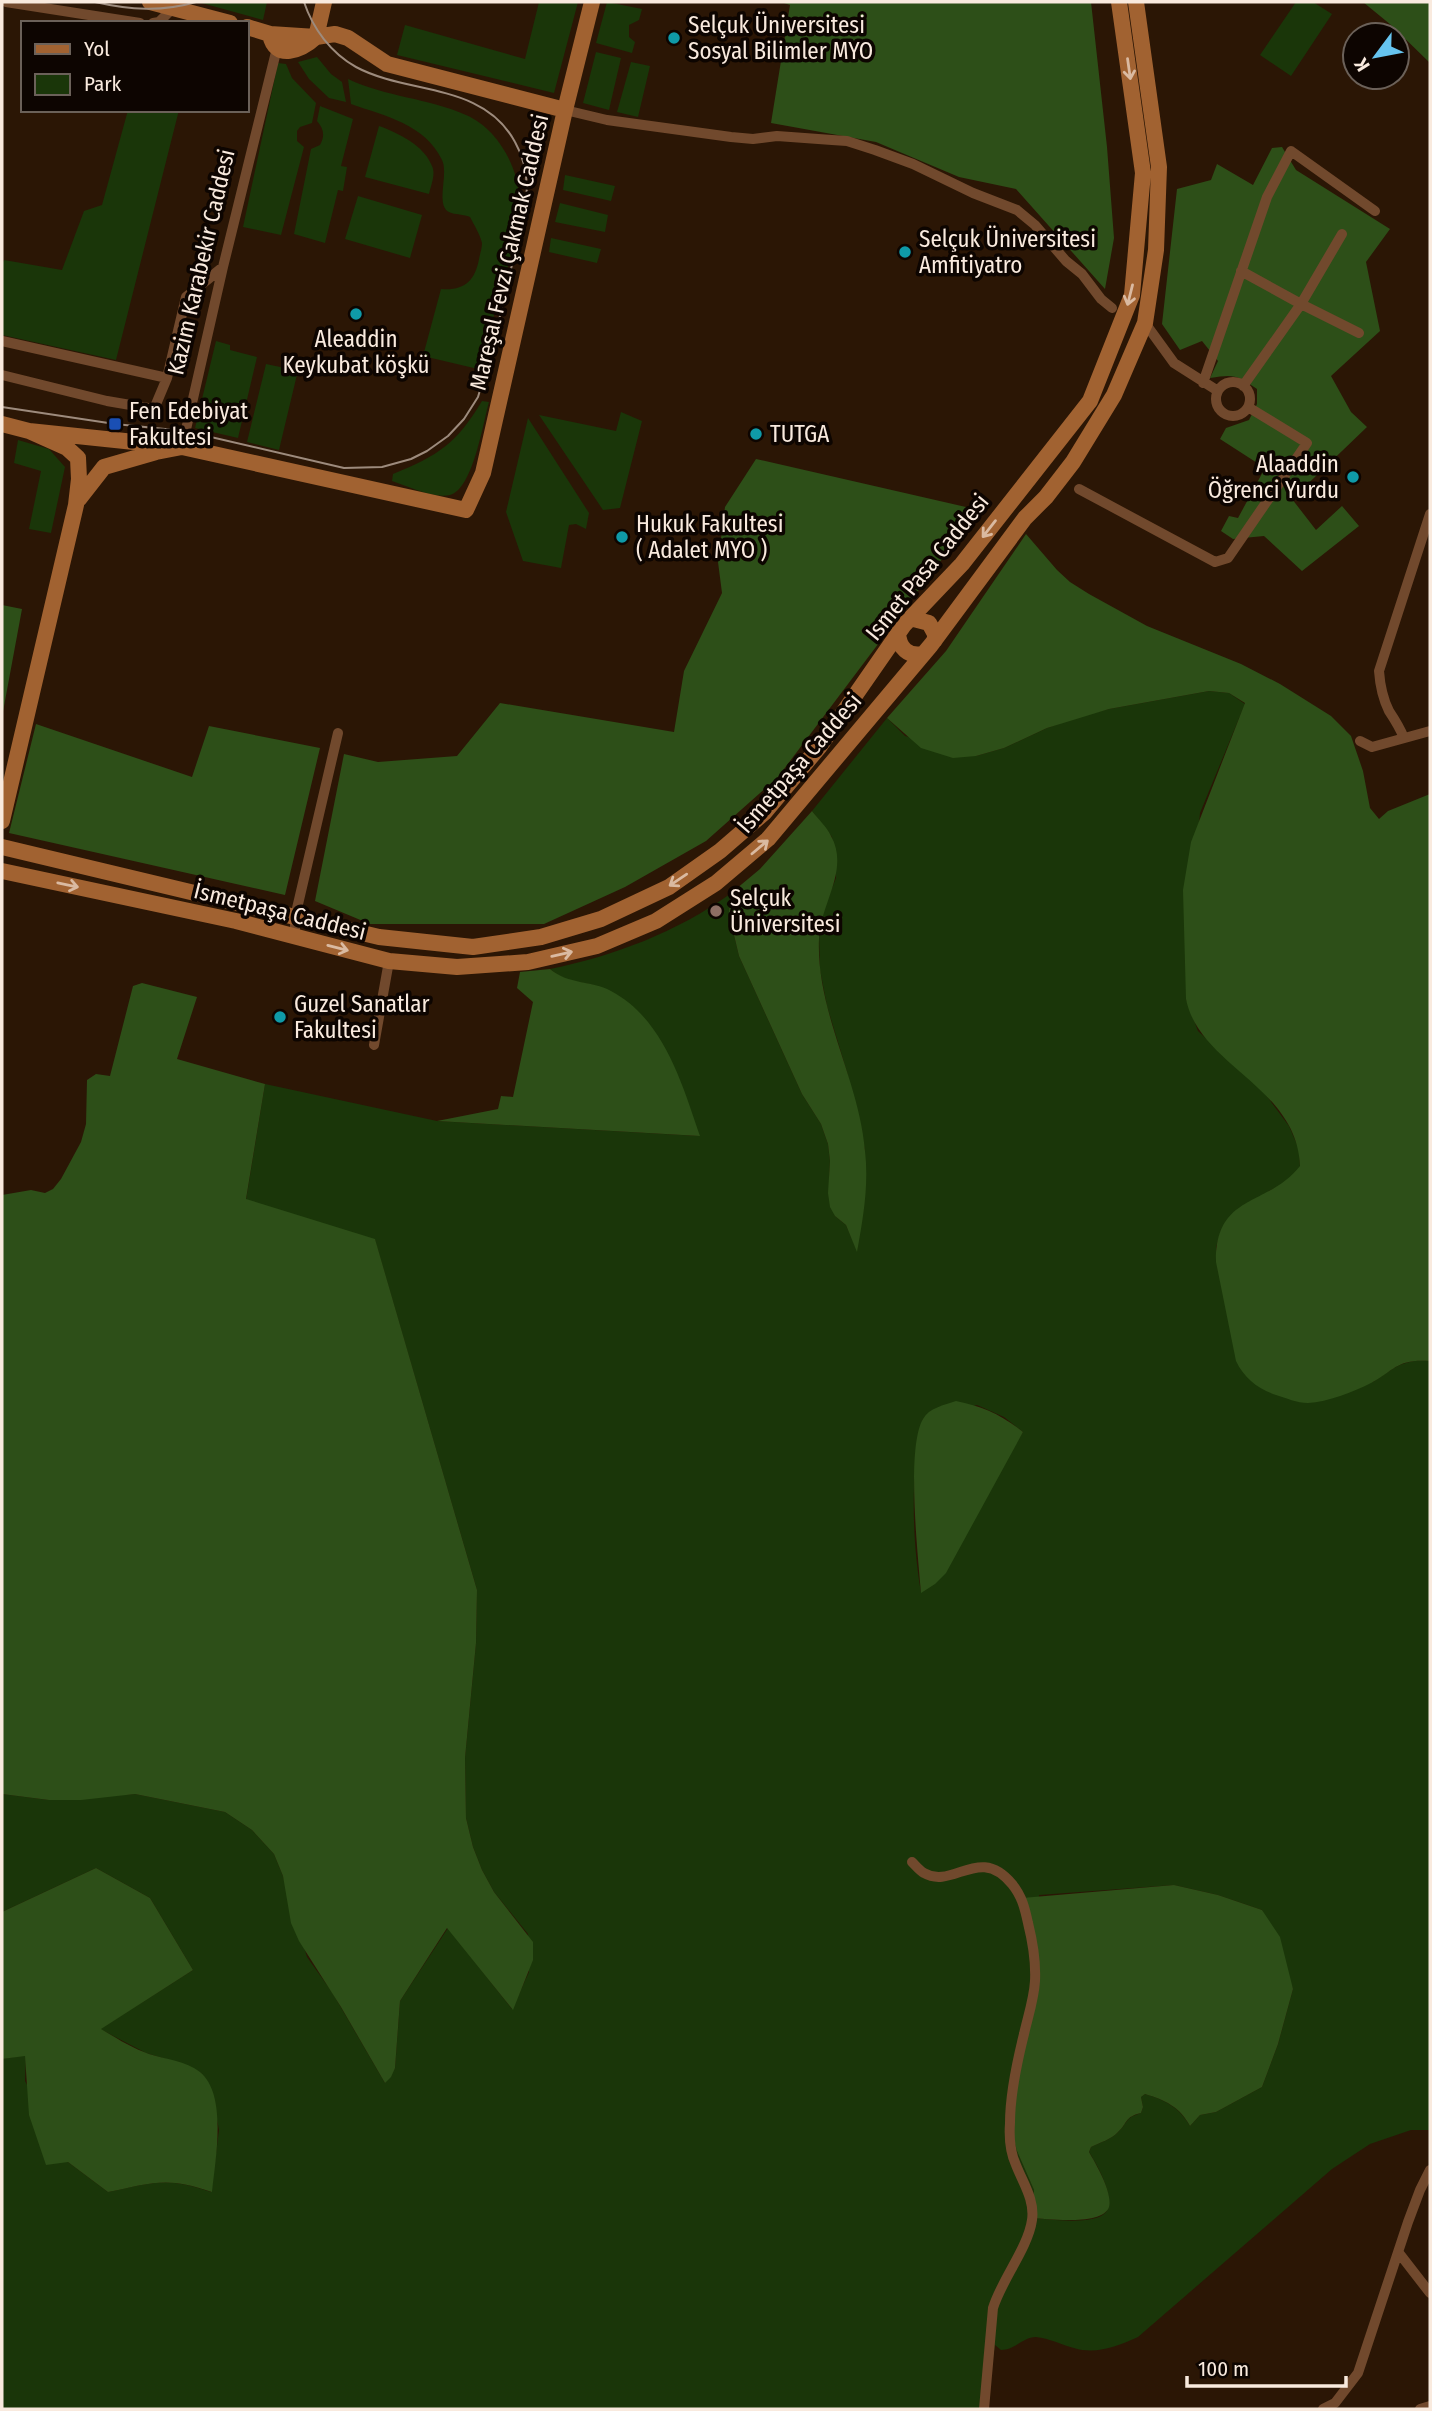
<svg xmlns="http://www.w3.org/2000/svg" width="1432" height="2411" font-family="'Fira Sans Condensed',sans-serif">
<rect width="100%" height="100%" fill="#2b1605"/>
<path fill="#1a3609" fill-rule="evenodd" d="M198 2H267L263 20Z
M539 2H578L554 93 397 55 405 25 525 59Z
M607 2 642 9 639 20 629 25V37L635 42 632 53 596 43Z
M1296 2H1313L1332 14 1291 76 1260 55Z
M596 52 621 58 609 110 583 103Z
M317 57 331 74 342 82 346 102 329 98 309 79 298 62Z
M631 62 650 66 638 117 617 112Z
M278 63 286 64 292 78 316 103 312 123 300 127 297 131V141L304 147 281 235 243 227Z
M348 79C386 97 428 98 466 115 497 128 520 168 519 202 516 254 492 318 478 369L423 356 441 289C464 291 475 281 479 259 480 254 482 248 482 243 480 234 474 225 470 217 464 214 455 215 449 212 435 205 449 174 442 160 425 124 385 116 351 104Z
M320 106 353 119 341 166 347 167 343 191 338 190 325 243 294 234 311 149 320 145C325 136 324 129 317 121Z
M128 110H179L116 360 2 335V265L4 260 62 270 84 211 102 205Z
M379 126C398 133 424 145 432 166 436 174 431 185 429 194L365 177Z
M565 175 615 186 611 201 563 190Z
M358 196 422 215 410 258 345 239Z
M560 203 608 215 605 232 555 222Z
M551 238 601 249 597 263 549 252Z
M216 341 230 345V350L257 357 238 438 195 428Z
M287 359 300 362 279 450 247 442 266 364 285 368Z
M482 401 489 402C483 423 473 489 450 495 433 499 408 486 392 481L393 474C439 455 456 444 482 401Z
M621 412 642 421 620 508 603 510 539 415 616 431Z
M528 418 589 513 586 529 576 524 569 525 561 568 523 561 506 512Z
M18 440 49 449 65 467 51 533 29 529 41 471 14 463Z
M1209 691 1229 693 1245 704 1200 813 1186 963V999L1198 1031 1263 1091 1289 1126 1299 1149 1300 1167 1287 1182 1269 1191 1221 1231 1216 1247 1219 1274 1373 1382C1395 1367 1403 1359 1430 1361V2130H1411L1370 2144 1332 2169 1138 2337C1118 2346 1096 2355 1074 2348 1062 2345 1049 2338 1036 2337 1023 2337 1015 2350 1001 2350L995 2345 985 2409H2V2059L26 2055 25 2081 68 2162 108 2192C151 2183 167 2176 211 2192L219 2130 213 2099 201 2073 186 2065 146 2053 100 2029 193 1970 150 1898 96 1868 2 1912V1794L49 1800 135 1794 225 1812 252 1830 274 1854 283 1876 307 1957 332 1992 385 2083 395 2068 400 2001 448 1928 512 2009 529 1972 528 1934 494 1892 482 1870 473 1847 466 1818 465 1758 476 1643 477 1590 375 1240 246 1200 265 1084 437 1121 699 1136C675 1077 664 1024 605 990 587 979 570 987 550 969 614 956 677 932 730 894L729 914 739 956 802 1094 821 1124 828 1144 830 1161 829 1179 835 1216 846 1225 857 1250 865 1150 847 1072 827 1006 820 970 819 937 824 908 836 878 832 837 812 811 887 718 905 736 976 756 1004 748 1047 728 1078 717 1109 709ZM977 1405 1004 1417 1023 1432 921 1592C912 1541 910 1469 923 1419ZM1174 1885 1218 1895 1262 1910 1293 1989 1278 2044 1262 2087 1216 2112 1200 2115 1190 2126C1179 2107 1165 2100 1145 2094L1141 2097 1143 2107 1141 2113C1124 2118 1128 2123 1118 2132 1112 2139 1099 2143 1091 2147L1089 2152C1096 2163 1117 2199 1106 2212 1095 2226 1048 2219 1032 2218L1034 2190 1017 2151 1037 1949 1039 1895Z"/>
<path fill="#2d4f18" d="M781 2H1091L1107 147 1114 238 1105 289 1016 189 959 177 876 142 771 123 790 5Z
M1363 2H1430V63L1391 25Z
M1282 147 1296 170 1390 229 1366 262 1380 331 1331 376 1351 412 1367 427 1292 499 1316 530 1342 506 1359 526 1302 571 1264 536 1233 539 1221 531 1229 516 1238 518 1265 468 1220 439 1226 428 1249 420 1257 404V389C1237 375 1234 374 1210 378L1218 361 1202 341 1180 350 1162 324 1177 189 1211 180 1217 164 1253 185 1272 148Z
M756 459 979 510 778 777 706 841 625 887 544 924H370L315 901 344 754 378 762 457 756 500 703 674 732 684 671 722 593 718 562 725 507Z
M1026 534 1057 570 1070 582 1089 594 1147 626 1241 664 1280 684 1331 716 1351 736 1363 771 1370 808 1379 819 1388 811 1430 794V1361C1397 1359 1396 1369 1371 1383 1353 1392 1328 1402 1308 1403 1297 1403 1286 1398 1276 1395 1258 1389 1244 1378 1236 1361L1216 1262C1215 1193 1268 1207 1300 1166 1297 1086 1199 1066 1186 999L1183 890 1191 842 1245 703 1229 693 1209 691 1109 709 1047 728 1004 748 976 756 953 758 921 748 887 718 946 651Z
M2 605 22 609 2 717Z
M36 724 192 777 209 726 320 748 285 895 9 833Z
M812 811C818 819 827 827 831 836 850 870 820 904 819 939 816 1012 859 1079 865 1151 869 1185 863 1219 857 1252L846 1225 835 1216 830 1207 828 1193 830 1161 828 1144 821 1124 802 1094 739 956 729 914 730 894 760 869Z
M550 969C569 985 591 980 611 991 664 1019 682 1084 700 1136L437 1121 498 1109 501 1096 513 1097 533 1002 517 988 520 972Z
M142 983 197 997 177 1059 265 1084 246 1199 375 1239 477 1590 476 1643 465 1758 466 1818 473 1847 482 1870 494 1892 533 1942V1960L513 2010 447 1928 400 2001 395 2068 391 2077 385 2083 341 2007 299 1941 291 1923 283 1876 274 1854 252 1830 225 1812 135 1794 81 1800H49L2 1794V1195L31 1190 45 1193 53 1189 61 1179 81 1142 86 1124 87 1080 96 1074 110 1076 133 986Z
M956 1401C982 1406 1002 1415 1023 1432L946 1573 935 1584 921 1593C918 1556 906 1448 923 1419 929 1408 944 1405 956 1401Z
M96 1868 150 1898 193 1970 101 2029C116 2038 132 2048 149 2054 165 2059 186 2061 200 2072 228 2095 215 2161 212 2192 167 2176 152 2183 108 2192L68 2162 46 2165 29 2115 25 2056 2 2059V1912Z
M1174 1885 1218 1895 1262 1910 1280 1937 1293 1989 1278 2044 1262 2087 1216 2112 1200 2115 1190 2126C1180 2107 1165 2100 1145 2094L1141 2097 1143 2107 1141 2113C1124 2117 1128 2123 1118 2132 1112 2139 1099 2143 1091 2147L1089 2152C1096 2164 1113 2193 1109 2207 1103 2226 1047 2219 1032 2218L1034 2190 1017 2151 1009 2123 1037 1987 1022 1898Z"/>
<g fill="none" stroke-linecap="round" stroke-linejoin="round">
<path stroke="#71492d" stroke-width="10" d="M6 2 140 23
M153 23 159 22 174 7
M565 110 607 120 731 137 753 139 777 136 832 140 847 141 875 150 913 164 973 193 1017 210 1035 225 1066 261 1082 274 1101 299 1112 308
M1241 271 1301 304 1359 333
M1145 323 1174 363 1218 391
M2 341 167 378
M2 375 107 401 154 409 167 378 186 297 223 267
M1216 399a17 17 0 1 1 34 0a17 17 0 1 1-34 0Z
M1203 383 1267 197 1291 151 1375 211
M1243 386 1301 304 1342 234
M182 447 223 267 277 48
M1079 489 1215 562 1228 558 1307 443 1248 407
M1404 738C1400 728 1395 720 1389 711 1383 699 1380 685 1379 671L1430 514
M1360 741 1372 747 1430 731
M295 938V917L338 733
M374 1045 389 961
M912 1862C916 1866 920 1871 924 1873 953 1890 979 1844 1012 1884 1022 1896 1025 1909 1028 1923 1033 1943 1036 1961 1035 1981 1034 1999 1028 2016 1024 2034 1017 2062 1010 2094 1010 2123 1009 2137 1010 2152 1016 2165 1023 2183 1035 2200 1032 2220 1028 2248 1002 2279 993 2308L984 2409
M1399 2253 1430 2293
M1323 2409 1335 2403 1358 2373 1408 2222 1420 2190 1430 2170
M1420 2409 1430 2406"/>
<path stroke="#a16231" stroke-width="16" d="M150 2 230 23
M247 27 270 34 316 37 335 34 348 38 387 64 565 110
M270 34C275 62 302 50 316 37
M316 37 324 2
M2 424 29 431 182 447 156 452 104 467 79 499
M182 447 466 510 483 473 565 110 592 2
M910 618 929 623 935 634V640
M898 633C899 648 908 657 923 654
M2 821 76 505 79 479 78 458 67 448 29 431
M2 847 379 937 473 947 541 937 601 919 669 887 720 851 764 813 820 746 904 625 962 564 1090 401 1132 295 1143 173 1119 2
M2 871 236 921 389 961 457 967 528 962 597 946 656 921 716 883 768 839 931 645 1025 518 1046 497 1073 462 1114 395 1145 323 1156 250 1159 167 1136 2"/>
<path stroke="#9d8b7d" stroke-width="2" d="M95 2C130 10 162 12 196 2
M2 407 115 424 185 431 344 468 382 467 411 459 427 451 448 436 464 419 478 397 493 346 525 209C529 185 527 163 515 142 483 82 408 95 356 67 331 53 313 29 304 2"/>
</g>
<defs><path id="oneway-shaft" d="M-6 0H5M1.5-3L5.5 0L1.5 3" fill="none" stroke-width="1.6" stroke-linecap="round" stroke-linejoin="round" transform="scale(1.75)"/></defs>
<g stroke="#dabaa1">
<use href="#oneway-shaft" transform="translate(1129 69) rotate(82)"/>
<use href="#oneway-shaft" transform="translate(1130 295) rotate(104)"/>
<use href="#oneway-shaft" transform="translate(989 529) rotate(128)"/>
<use href="#oneway-shaft" transform="translate(760 847) rotate(-40)"/>
<use href="#oneway-shaft" transform="translate(678 880) rotate(146)"/>
<use href="#oneway-shaft" transform="translate(68 885) rotate(12)"/>
<use href="#oneway-shaft" transform="translate(338 948) rotate(14)"/>
<use href="#oneway-shaft" transform="translate(562 954) rotate(-13)"/>
</g>
<g fill="#0f9aa8" stroke="#0d0501" stroke-width="2.5">
<circle cx="674" cy="38" r="7"/>
<circle cx="905" cy="252" r="7"/>
<circle cx="356" cy="314" r="7"/>
<circle cx="756" cy="434" r="7"/>
<circle cx="1353" cy="477" r="7"/>
<circle cx="622" cy="537" r="7"/>
<circle cx="280" cy="1017" r="7"/>
</g>
<rect fill="#1a4fb4" stroke="#0d0501" stroke-width="2.5" x="108" y="417" width="14" height="14" rx="3.5"/>
<circle fill="#8d6e63" stroke="#0d0501" stroke-width="2.5" cx="716" cy="911" r="7"/>
<g text-anchor="middle" dominant-baseline="central" stroke-width="7" stroke-linejoin="round" paint-order="stroke">
<g font-size="23" fill="#f9eade" stroke="#0d0501" text-anchor="start">
<text x="688" y="25">Selçuk Üniversitesi<tspan x="688" dy="26">Sosyal Bilimler MYO</tspan></text>
<text x="919" y="239">Selçuk Üniversitesi<tspan x="919" dy="26">Amfitiyatro</tspan></text>
<text x="356" y="339" text-anchor="middle">Aleaddin<tspan x="356" dy="26">Keykubat köşkü</tspan></text>
<text x="129" y="411">Fen Edebiyat<tspan x="129" dy="26">Fakultesi</tspan></text>
<text x="770" y="434">TUTGA</text>
<text x="1339" y="464" text-anchor="end">Alaaddin<tspan x="1339" dy="26">Öğrenci Yurdu</tspan></text>
<text x="636" y="524">Hukuk Fakultesi<tspan x="636" dy="26">( Adalet MYO )</tspan></text>
<text x="730" y="898">Selçuk<tspan x="730" dy="26">Üniversitesi</tspan></text>
<text x="294" y="1004">Guzel Sanatlar<tspan x="294" dy="26">Fakultesi</tspan></text>
</g>
<g font-size="23" fill="#f9eade" stroke="#0d0501">
<text transform="translate(509 252) rotate(-77)">Mareşal Fevzi Çakmak Caddesi</text>
<text transform="translate(201 262) rotate(-77)">Kazim Karabekir Caddesi</text>
<text transform="translate(927 567) rotate(-51)">Ismet Pasa Caddesi</text>
<text transform="translate(799 763) rotate(-49)">İsmetpaşa Caddesi</text>
<text transform="translate(280 911) rotate(14)">İsmetpaşa Caddesi</text>
</g>
</g>
<rect width="1432" height="2411" fill="none" stroke="#f9eade" stroke-width="7"/>
<rect x="21" y="21" width="228" height="91" fill="#0d0501" stroke="#6b6159" stroke-width="2"/>
<rect x="35" y="44" width="35" height="10" fill="#a16231" stroke="#6b6159" stroke-width="2"/>
<text x="84" y="56" font-size="21" fill="#f9eade">Yol</text>
<rect x="35" y="74" width="35" height="21" fill="#1a3609" stroke="#6b6159" stroke-width="2"/>
<text x="84" y="91" font-size="21" fill="#f9eade">Park</text>
<g transform="translate(1376 56) rotate(238)"><circle r="33" fill="#0d0501" stroke="#6b6159" stroke-width="2"/>
<path d="M0-5L12 26L0 18L-12 26Z" fill="#66c4ef"/>
<text y="-10" font-size="19" font-weight="bold" text-anchor="middle" fill="#f9eade">K</text>
</g>
<path d="M1187 2376v10h159v-10" fill="none" stroke="#f9eade" stroke-width="3.5"/>
<text x="1198" y="2376" font-size="21" fill="#f9eade" stroke="#0d0501" stroke-width="5" paint-order="stroke">100 m</text>
</svg>
